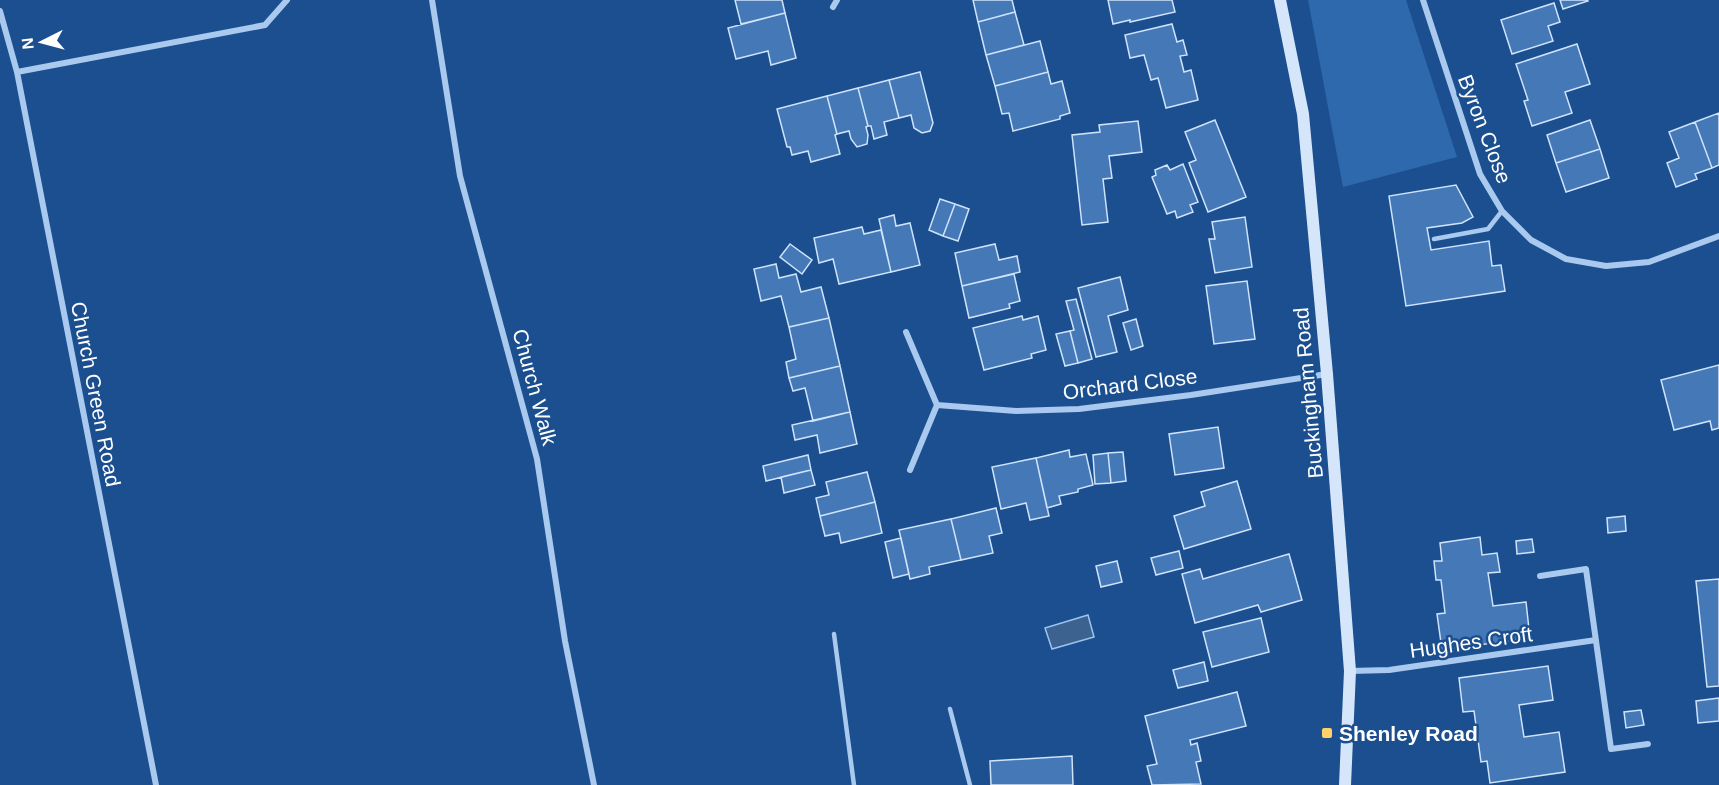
<svg xmlns="http://www.w3.org/2000/svg" width="1719" height="785" font-family="Arial,sans-serif">
<rect width="100%" height="100%" fill="#1b4f8f"/>
<path fill="#2e69ad" d="M1308 0H1406L1457 157 1343 187Z"/>
<path fill="#3c6290" stroke="#9cc4f0" stroke-width="1.5" d="M1088 615 1094 637 1052 649 1045 628Z"/>
<path fill="#4478b7" stroke="#cfe3fa" stroke-width="1.5" d="M735 0H782L785 13 741 24Z
M973 0H1012L1015 12 978 22Z
M1108 0H1172L1175 12 1130 22V20L1113 24Z
M1560 0H1587L1588 1 1563 9Z
M1554 3 1560 22 1548 26 1553 41 1512 54 1501 20Z
M1015 12 1024 45 986 55 978 22Z
M785 13 796 58 771 65 768 51 736 59 728 28Z
M1172 24 1177 42 1183 40 1187 55 1180 56 1184 72 1191 70 1198 100 1166 108 1158 78 1151 80 1144 55 1130 58 1125 35Z
M1040 41 1048 72 995 86 986 55Z
M1577 44 1590 84 1565 92 1572 113 1532 126 1524 101 1528 100 1516 64Z
M920 72 933 123 930 131 922 133 914 128 911 115 899 118 889 80Z
M1048 72 1051 84 1062 81 1070 113 1060 116V119L1013 131 1009 113 1002 114 995 86Z
M889 80 899 118 884 122 887 135 874 139 871 126H868L858 88Z
M858 88 868 126 866 127 868 135 867 144 857 147 851 139 849 131 837 134 827 96Z
M827 96 837 134 835 135 840 154 811 162 808 151 792 155 790 147H787L777 109Z
M1719 113V165L1712 168 1695 122Z
M1215 120 1246 197 1208 212 1189 163 1196 160 1185 132Z
M1590 120 1600 149 1556 163 1547 135Z
M1138 121 1142 152 1109 156 1112 178 1103 179 1108 222 1082 225 1072 135 1100 132 1099 125Z
M1695 122 1712 168 1695 174 1697 179 1676 187 1667 163 1679 158 1669 132Z
M1600 149 1609 178 1566 192 1556 163Z
M1183 164 1198 202 1190 205 1193 212 1177 218 1175 211 1167 214 1152 177 1156 175 1155 170 1167 165 1170 170Z
M1456 185 1473 217 1462 223 1427 228 1431 250 1489 241 1492 266 1501 265 1505 291 1406 306 1389 196Z
M940 199 955 204 943 236 929 230Z
M955 204 969 209 958 241 943 236Z
M894 215 896 226 910 223 920 265 891 272 879 219Z
M1245 217 1252 267 1215 273 1209 239H1215L1212 222Z
M862 227 864 234 881 230 891 272 839 284 833 259 819 263 814 238Z
M790 244 812 260 802 274 780 257Z
M995 244 999 260 1017 256 1020 272 962 286 955 253Z
M776 264 779 278 796 274 801 292 821 287 829 318 789 327 781 296 761 301 754 269Z
M1014 274 1020 301 1009 304 1010 308 969 318 962 286Z
M1120 277 1128 310 1108 316 1117 352 1096 357 1078 288Z
M1247 281 1255 339 1214 344 1206 286Z
M1076 299 1092 359 1078 363 1070 331 1074 330 1066 301Z
M1022 316 1023 320 1038 316 1046 350 1031 354 1032 358 984 370 973 328Z
M829 318 840 366 789 378 786 362 796 359 789 327Z
M1136 319 1143 346 1131 350 1123 323Z
M1070 331 1078 363 1065 366 1056 334Z
M1719 365V428L1712 430 1710 421 1674 430 1661 380Z
M840 366 850 412 813 421 805 388 793 391 789 378Z
M850 412 857 444 820 453 817 435 795 440 792 425Z
M1218 427 1224 468 1175 475 1169 434Z
M1069 450 1070 457 1086 454 1093 485 1078 489V492L1059 496 1061 504 1047 508 1036 458Z
M1123 452 1126 481 1111 483 1108 453Z
M1108 453 1111 483 1095 484 1093 455Z
M808 455 811 470 766 481 763 466Z
M1036 458 1049 516 1030 520 1026 503 1001 509 992 467Z
M811 470 815 485 784 493 781 477Z
M867 472 875 502 820 516 816 498 829 495 826 482Z
M1237 481 1251 529 1184 549 1174 516 1205 506 1201 492Z
M875 502 882 533 841 543 839 533 825 536 820 516Z
M996 508 1002 533 989 536 993 553 961 560 951 519Z
M1625 516 1626 531 1608 533 1607 518Z
M951 519 961 560 929 567 930 574 910 579 899 530Z
M1480 537 1482 555 1497 553 1500 572 1488 573 1493 606 1526 602 1530 638 1442 650 1437 614 1445 613 1441 580H1436L1434 561H1442L1440 543Z
M901 538 909 574 893 578 885 542Z
M1532 539 1534 552 1517 554 1516 541Z
M1179 551 1183 568 1156 575 1151 558Z
M1289 554 1302 600 1261 612 1258 605 1195 623 1182 574 1200 569 1203 579Z
M1117 561 1122 582 1101 587 1096 566Z
M1719 579V686L1707 687 1696 581Z
M1261 618 1269 652 1212 667 1203 632Z
M1204 662 1208 681 1178 688 1173 670Z
M1548 666 1553 700 1519 705 1524 737 1559 732 1565 772 1490 783 1487 761 1481 762 1474 711 1463 712 1459 678Z
M1237 692 1246 726 1190 740 1191 745 1197 743 1201 761 1196 762 1201 784 1152 785 1147 766 1157 764 1145 716Z
M1719 698V721L1698 723 1696 701Z
M1641 710 1644 725 1626 728 1624 712Z
M1072 756 1073 785H991L990 761Z"/>
<g fill="none" stroke-linecap="round" stroke-linejoin="round">
<path stroke="#a9c9ee" stroke-width="4.5" d="M1434 239 1488 229 1502 211
M834 634 854 785
M950 709 970 785"/>
<path stroke="#a9c9ee" stroke-width="6" d="M432 0 460 176 537 459 565 641 594 785
M1423 0 1480 174 1502 211 1531 240 1566 259 1606 266 1649 262 1719 236
M833 7 837 0
M0 11 17 72 156 785
M17 72 265 25 287 0
M906 332 937 405 910 470
M937 405 1016 411 1079 409 1191 395 1327 374
M1540 576 1586 569 1611 749 1648 744
M1350 671 1389 670 1596 640"/>
<path stroke="#d6e6fa" stroke-width="12" d="M1280 0 1303 114 1327 374 1350 671 1345 785"/>
</g>
<rect fill="#ffd166" stroke="#1b4f8f" stroke-width="2" x="1321" y="727" width="12" height="12" rx="3"/>
<g text-anchor="middle" dominant-baseline="central" stroke-width="5" stroke-linejoin="round" paint-order="stroke">
<g font-size="21" fill="#fff" stroke="#1b4f8f">
<text transform="translate(1485 129) rotate(69)">Byron Close</text>
<text transform="translate(1130 384) rotate(-7)">Orchard Close</text>
<text transform="translate(535 387) rotate(75)">Church Walk</text>
<text transform="translate(1308 393) rotate(-95)">Buckingham Road</text>
<text transform="translate(96 394) rotate(79)">Church Green Road</text>
<text transform="translate(1471 642) rotate(-8)">Hughes Croft</text>
</g>
<g font-size="21" font-weight="bold" fill="#fff" stroke="#1b4f8f" text-anchor="start">
<text x="1339" y="733">Shenley Road</text>
</g>
</g>
<g transform="translate(42 42) rotate(264)" stroke="#1b4f8f" stroke-width="4.5" paint-order="stroke">
<path d="M0-4.5L10 22L0 15L-10 22Z" fill="#ffffff"/>
<text y="-9" font-size="16" font-weight="bold" text-anchor="middle" fill="#ffffff">N</text>
</g>
</svg>
